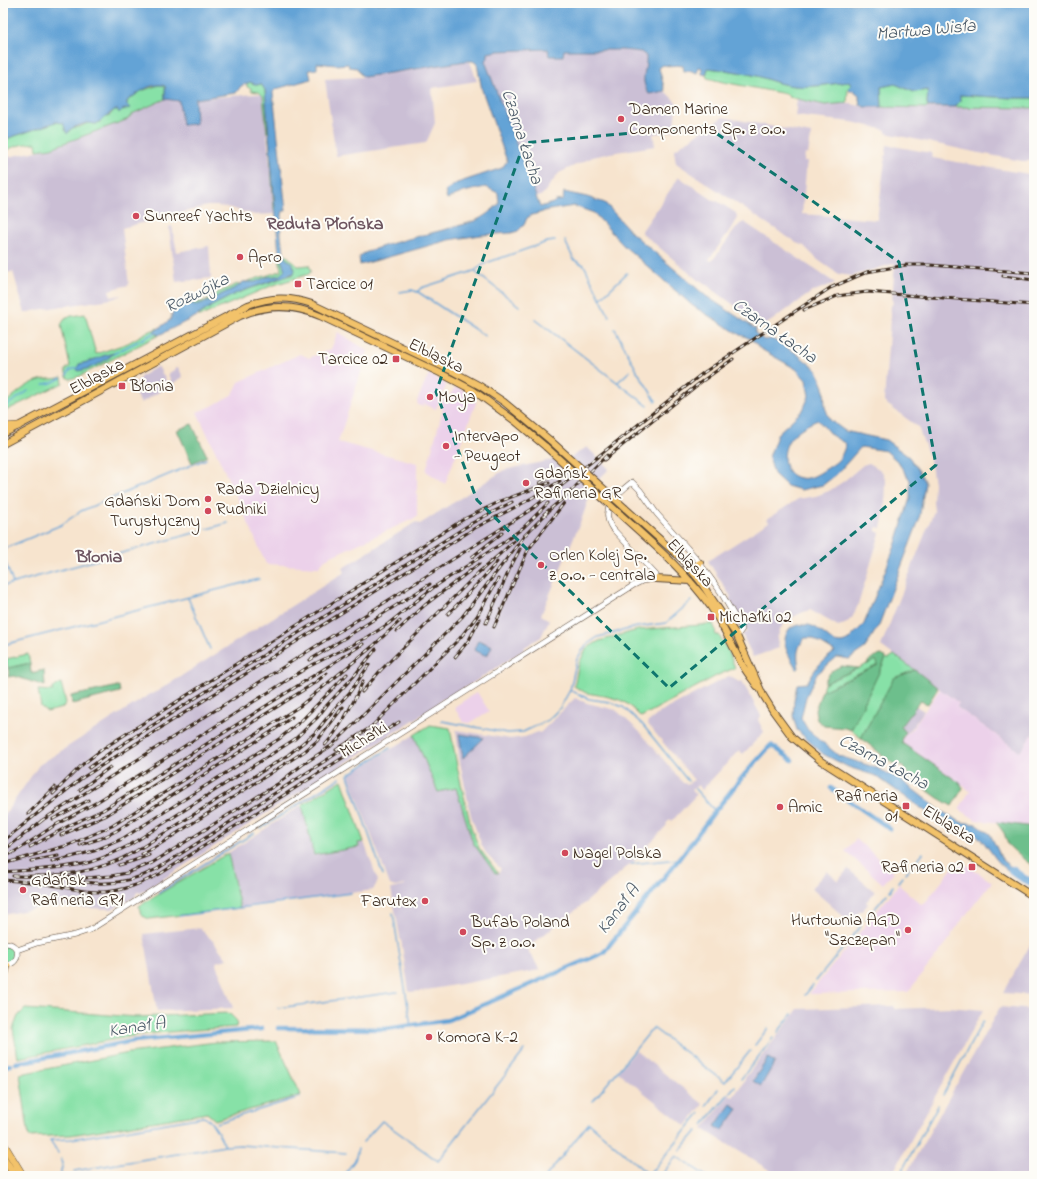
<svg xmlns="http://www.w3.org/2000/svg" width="1037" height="1179" font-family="'Indie Flower',sans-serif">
<rect width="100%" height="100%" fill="#fdfcf7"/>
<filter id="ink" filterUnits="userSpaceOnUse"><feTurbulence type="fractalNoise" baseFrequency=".025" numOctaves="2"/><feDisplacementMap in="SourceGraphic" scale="8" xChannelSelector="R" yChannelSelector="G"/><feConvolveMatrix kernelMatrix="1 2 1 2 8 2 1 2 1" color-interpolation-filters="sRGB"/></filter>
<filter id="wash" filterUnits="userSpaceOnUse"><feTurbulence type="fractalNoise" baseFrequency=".012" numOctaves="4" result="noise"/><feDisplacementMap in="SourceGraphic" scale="16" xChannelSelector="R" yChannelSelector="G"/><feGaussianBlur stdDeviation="0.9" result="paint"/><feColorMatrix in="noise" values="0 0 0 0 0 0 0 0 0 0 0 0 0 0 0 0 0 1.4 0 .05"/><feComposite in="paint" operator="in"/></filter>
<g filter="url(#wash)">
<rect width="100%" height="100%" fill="#f7e4ce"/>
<path fill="#ecd1ea" d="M338 332 368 351 338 442 417 463V517L325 559 319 567 266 564 239 502 197 412 212 406 233 394 239 382 300 354 309 358 331 349Z
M429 374 445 383 446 386 436 409 424 404 423 407 418 405 417 401Z
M455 388H459L475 397 476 403 445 484 426 471 443 409 440 408 443 399 446 400Z
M940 689 959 703 957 707 1020 752 1032 735 1034 736V827L976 820 959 809 970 791 949 775 941 771 902 743 904 735 906 732 909 733Z
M477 692 489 711 470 723 463 722 454 707Z
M856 839 894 872 883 884 845 851Z
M959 860 992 882 965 916 951 935 952 936 908 992 809 994 900 883V886L921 904H924Z"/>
<path fill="#cbbfd5" d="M548 49 549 56 564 50H623L641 52 646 56V63L644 83 646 90 649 94 665 91 677 103 673 131 653 134 655 146 610 153 593 157 559 173 542 195 536 198 485 61 488 58V53L498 51Z
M466 61 470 62 472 67 477 81 432 88 435 123 426 143 336 156 325 79 364 77Z
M255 94H261L263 96 275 214 255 215 231 208 218 206H207L122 228 129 285 109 290 111 297 121 295 120 296 112 299 37 310 25 313 13 272 3 273V158L51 148 126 120 134 113 165 99 179 101 182 125 194 99Z
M797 99 825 105 847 103 864 107 927 108 978 106 1034 108V161H1022L979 153 886 133V130L852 122 795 116Z
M723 117 811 134 808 155 805 154 804 161H807L802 214 877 220 887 145 932 153 931 157 933 158 1034 175V736L1032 735 1020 752 957 707 959 703 881 646 934 511 933 502 934 483 930 459 918 427 884 402 891 306 893 303 892 300 895 263 852 276 838 274 818 260 803 245 796 243 792 239 789 238 676 163 674 150Z
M679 177 716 202 717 201 736 213 737 218 734 224 709 260 712 261 737 227 740 224 744 222 835 283 812 292 764 326 761 325 700 280 699 281 641 232Z
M172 226 177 252 209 246 211 278 176 282 169 227Z
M158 366 169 386 141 403 130 387 140 379V377Z
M178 367 183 377 172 384 168 374Z
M587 447 609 469 594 484 582 518 541 615 549 620 541 637 523 648 524 650 446 700 443 699 439 702V704L141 893 137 892 135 897 112 909 46 906 3 915V817L39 765 152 693 153 694 345 572 343 568 416 522 420 524 504 470 547 461 566 459 567 460Z
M869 463 879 469 883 473 886 481 885 509 881 528 877 527 876 528V531L880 533 858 605 852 618 845 624 838 626 810 610 801 613 787 620 781 628 777 639 779 648 753 657 742 634 747 632 729 599 731 597 708 561 769 522 767 519 798 499 816 496 829 491 844 481 863 465Z
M729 676 739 682 742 681 761 716 758 720 764 732 743 754 739 750 702 790 698 785 692 790 696 795 672 821 670 819 666 824 667 825 635 860 585 903 528 947 529 952 540 970 421 991 409 992 401 939H400V936L391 889 405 886V885L395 887 390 885 349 775 414 735 438 792 456 788 473 843 495 873H498L501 869 488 856 482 846 471 816 459 757 456 730 510 739 525 737 538 732 540 733 575 698 587 703 616 710 641 733 683 783 687 784 694 780 647 723 662 711Z
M916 706 924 711 908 733 900 727Z
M302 805 314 855 359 847 357 843 364 842 378 881 373 890 240 908 228 853Z
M848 869 875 892 866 902 868 904 862 911H860L850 922 811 888 827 871 838 881Z
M200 928 214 942 227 959 216 962 233 1008 157 1011 144 934Z
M1034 938V995L1003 993 1029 947Z
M894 1006V1009L950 1007 983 1010 891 1176H779L703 1129 729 1095 733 1097 745 1080V1078L798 1009Z
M1000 1007 1034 1010V1176H905Z
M636 1051 703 1104 686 1126 618 1072Z"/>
<path fill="#87e1a7" stroke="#618662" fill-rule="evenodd" d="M708 68C725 70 741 72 757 76 767 79 777 83 787 85 808 89 828 84 849 82L851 85 848 89 847 103 825 105 789 97 786 94 723 82 707 78 706 75Z
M250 82 257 85 261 84 265 90 268 132 267 133 263 96 259 92 251 91V88L247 87V83Z
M895 84 914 92 928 90 927 103 928 107 927 108 882 107 881 87Z
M159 85 165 86C166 91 164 95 165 99L134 113 126 120 51 148 37 150 36 143C24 144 13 145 3 153V140L56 122 63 123 70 132 71 128 79 127 88 123 96 124 100 122 104 117 110 115 114 110 129 108 127 105V101L141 91Z
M960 95 1013 98H1034V108L955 107 958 103Z
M269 138 270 141 276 215 274 209Z
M279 254 285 270 280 275 276 276 267 277 255 282H243L237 287 216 297 211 301 195 305 188 302 194 303 209 300 217 293 235 285 281 271Z
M286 255 298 266 309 265 311 271 309 274 271 286 201 316H198L212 306 237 293 294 274 291 262 285 258Z
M85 314 96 354 128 343 145 333 158 328 155 331V334L159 335 80 376 70 379 67 377 65 370 70 366 61 325 66 317ZM114 353 110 357 91 367 79 364C91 362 102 355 114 353Z
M62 377 63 383 3 412V405C14 396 25 384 40 380 47 378 54 380 62 377Z
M713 624 716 631 715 632 716 635H719L729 652 735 668 718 675 641 717 629 705 620 700 605 696 586 693 574 686 579 663 587 648 599 641 638 630Z
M28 654 30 663 8 668 6 659Z
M894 655 915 670 894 678 861 738 851 730 886 658 888 659Z
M876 660 879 665 822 691 824 684Z
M61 683 66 703 62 708 47 712 41 707 38 690 53 691V688Z
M430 725 450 728 457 766 471 827 479 848 498 873H495L473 843 456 788 438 792 414 735Z
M342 780 364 842 358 843 359 847 314 855 302 805Z
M228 853 240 908 149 919 141 915 139 906Z
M3 946H8L14 952 12 960 7 963 3 962Z
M25 1009 137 1017 229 1013 237 1021 236 1027 143 1034 18 1058 13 1029 18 1016Z
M276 1041 301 1095 215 1120 207 1113 71 1135 29 1137 20 1074 129 1053 216 1042Z"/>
<path fill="#6dbf8c" stroke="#547455" d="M192 424 207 456 192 463 177 430Z
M882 655 886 658 851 730 845 728 824 726 817 720 815 710 822 691 878 665 876 660 866 665C870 658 874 656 882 655Z
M30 663 31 673 44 670 45 686 14 676 8 677 9 673 8 668Z
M842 666 858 668 824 684C827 674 832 669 842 666Z
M915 670 938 688 928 704 920 701 900 727 906 732 903 736 902 743 960 783 963 788 952 806 938 798 910 778 904 766 892 763 861 738 894 678Z
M119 686 120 692 72 704 71 696Z
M996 822 1034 827V867L1021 857 1008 845 1004 833Z"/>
<path fill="#64a3d6" stroke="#50667a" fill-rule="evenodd" d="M3 3H887L890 7 918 3 942 4 947 3H1034V98H1013L960 95V101L955 107H928L927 103 928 90 914 92 895 84 881 87 882 107H864L860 104 859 99V95L853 90 851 92 848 89 851 85 849 82C828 84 808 89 787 85 777 83 767 79 757 76 741 72 725 70 708 68L706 75 702 74V68L699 67 697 73 692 71H684L683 66C676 64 670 67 663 65L659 68 665 91 649 94C639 80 647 71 646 56L641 52 623 50H564L563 56H549L548 49 498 51 488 53V58L485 61 540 207 553 203 555 201 563 200 564 192 587 197 605 203 632 233 706 296 756 329 755 333 764 340 772 339 796 353 817 370 824 387 825 407 830 420 845 431 886 440 909 457 919 471 925 483 919 520 879 625 865 648 849 659 837 657 817 674 806 697 801 718 808 730 839 756 877 768 901 780 941 811 961 822 976 824 990 834 1003 861 1025 877C993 870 994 846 971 831 965 828 957 826 951 823 943 818 937 813 928 813L876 776 848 767 823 754 797 730 793 716 794 701 797 684 807 683C816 667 820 662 835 652L812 638H805C796 648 797 656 799 668L797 670C790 656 778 643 790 628L799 625H809L815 627 834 642 842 643 847 641 864 624 895 546 910 498V480L897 461 886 451 861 447 837 474 823 485 801 490 787 486 774 474 769 457 778 433 803 410 809 396 806 380 796 369 759 348C755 341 748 337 740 335L693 306 623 245 594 213 574 206 543 211V212L532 215 527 218 524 225 518 231 511 233 481 235 449 240 360 265 359 257C368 246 454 229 474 221 483 218 492 210 499 204L498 193 486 187 481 188 464 192 447 199 445 191 457 183 502 168 507 161 482 90 477 64 473 61H466L364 77 361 75 357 68 349 67 348 64 336 65 317 63V69L309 70 311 79 276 89 273 92 286 211H283C281 219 280 234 282 242L283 243 284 253 286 255 285 258 291 262 295 269 294 273 237 293 212 306 197 316 159 335 154 333 155 331 170 320 176 303 185 302 196 305 211 301 216 297 237 287 243 282H255L267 277 276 276 280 275 285 270 279 254 265 90 261 84 257 85 250 82 241 86 236 93 195 99 196 124 182 125 179 101 165 99C164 95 166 91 165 86 152 81 137 94 127 101V105L130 108 122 110 119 113 118 110H114C112 112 98 123 96 124 93 124 90 123 86 123 81 125 77 126 72 128L67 134 63 123 56 122 3 140ZM818 420 831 435 846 444C840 460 840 460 826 469 818 474 810 480 800 478 781 475 781 451 790 439 797 430 808 424 818 420Z
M114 353C105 362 91 369 78 371L77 368 79 364C91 362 102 355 114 353Z
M478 640 492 646 487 656 474 650Z
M459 734 484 738 463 758Z
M768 1058 775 1062 761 1086 753 1081Z
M731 1104 738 1109 722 1131 715 1126Z"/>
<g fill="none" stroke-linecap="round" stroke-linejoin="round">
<path stroke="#64a3d6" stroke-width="1.5" d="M565 241 574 260 584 265 609 316
M474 271 519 306
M400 292 412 290 417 292 421 288 474 271 486 263 547 242 555 241
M418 292 485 336
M601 298 627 273
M535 319 648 406
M615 329 637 371 656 401
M113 354 154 333
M67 375 70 370 78 368
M618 382 630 371
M44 384 51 383 61 378
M3 408 28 391
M207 529 228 523
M3 549 61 525 81 511 206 459
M3 556 13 583
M3 586 201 531
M188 598 210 649
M3 645 259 579
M442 721 507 733 523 732 548 720 560 708 570 690
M688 781 642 724 623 707 610 702 589 699 570 690 577 659 586 645 598 637 637 627 666 623 691 601
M695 789 715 811
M261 828 340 778
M631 864 679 859
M906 873 923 853
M383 875 348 775 390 748
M898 882 902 877
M890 891 893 886
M158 893 254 833
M393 913 411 1026
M179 916 351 893
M866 919 887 894
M816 981 861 926
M805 995 813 985
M278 1008 397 992
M778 1032 792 1014
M755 1045 768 1028
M741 1079 773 1038
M943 1095 983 1021
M593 1101 653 1028 725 1082 750 1051
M706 1106 718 1089
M217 1123 300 1097
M703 1125 735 1086
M363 1142 382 1121 438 1161 525 1050
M680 1151 697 1131
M58 1153 50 1140 71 1139 203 1117C212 1118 221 1138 225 1146
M74 1171 225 1146 240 1145 346 1153
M60 1175 63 1163 61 1159
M343 1176 355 1160 358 1149
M546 1176 589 1123 649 1175
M648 1176 700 1113
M661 1176 676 1156 706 1176
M899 1176 938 1105"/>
<path stroke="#64a3d6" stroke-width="4.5" d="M831 788 890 829
M278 1028 386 1029 448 1020 603 953 679 859 715 811 744 775 771 745 792 760
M16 1063 134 1041 262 1029
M3 1066 10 1065"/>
<path stroke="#64a3d6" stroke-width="8" d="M1012 870 1024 879 1034 883"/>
</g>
</g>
<g filter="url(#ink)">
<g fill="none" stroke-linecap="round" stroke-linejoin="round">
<g stroke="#574638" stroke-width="6">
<path id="minor" d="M3 943C22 941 22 967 3 965
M17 950 37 943 75 935 90 930 634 585 642 581 656 579V575L612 528C599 508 617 494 632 482L640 490 657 514 696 558 720 591 742 629 737 636"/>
</g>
<g stroke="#574638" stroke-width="8">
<path id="major" d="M3 434 248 305C271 297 288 296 312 304L454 372 480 386 504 402 551 441
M3 444 240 316C267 304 293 304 320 316L440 373 474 391 515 421 546 447
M625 508 683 560 700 581 737 636 763 695 773 711 792 737 821 761 1034 897
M620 514C652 543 685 571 710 606 723 625 732 646 743 666 747 673 752 679 757 686
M690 570 700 563
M656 579 690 581"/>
</g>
<g stroke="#574638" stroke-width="8">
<path id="highway" d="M3 427 18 426
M3 982 7 966
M3 1143 23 1176
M3 1157 15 1176"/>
</g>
<use href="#minor" stroke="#fff" stroke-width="5"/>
<use href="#major" stroke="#f2c26a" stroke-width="6"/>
<use href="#highway" stroke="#f2c26a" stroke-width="7"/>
<g stroke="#3b2a1e" stroke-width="3">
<path id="rail" d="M1003 276 1034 280
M804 310 837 296 867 292 1034 305
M604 460 701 382 733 359
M540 483 564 468
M544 514 565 497 607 455
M472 557 502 533
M448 614 482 579 497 562
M486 623 510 568 520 549
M494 627 528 550 564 503
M397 631 425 605 479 564
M455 657 469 640 480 619
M310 660 430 584
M362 692 380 671 478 573 501 553 516 539
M325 745C342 726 353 704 363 681
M336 750 371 727 460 638 477 616 498 579
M89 768 112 751 472 523 512 502
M80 790 110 767
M53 794 83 764 104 748 464 519 501 501 549 483
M28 814 55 787
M53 819 89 800
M41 821 532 509 703 373 830 288 867 272 906 265H930L1034 273
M61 835 107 815 316 682 327 673
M3 841 82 778 475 528 525 502 560 481
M80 845 102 838 116 831 274 730 292 717
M30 847 72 824 103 810 363 644
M3 851 44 819
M142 854 154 848 305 751 317 741 343 707
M3 858 21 848 52 827 97 802 308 667 368 637 388 624 434 587 504 542 524 527 548 503
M31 861 58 856
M52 862 94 851 122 839 279 739 301 721 347 674
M3 864 69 845 112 826 300 706 373 646 400 621
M119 865 133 861 149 855
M3 872C31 870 59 869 87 863 102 859 116 852 130 845L295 739 317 718 327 705 354 676 376 649
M13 876C59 877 96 874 136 851L288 755 315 733 335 708 350 692 369 665
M61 877 85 878 111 876 127 873 152 863 279 783 302 765 331 746 345 733 462 617 525 535 549 511
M3 880C17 881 32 881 46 884 65 887 85 893 104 892 124 891 142 883 160 874L399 722
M85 882C111 886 134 881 157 869L342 750"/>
</g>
<use href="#rail" stroke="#fdfcf7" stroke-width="1.5" stroke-dasharray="4.5" stroke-linecap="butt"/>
<g stroke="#574638" stroke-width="8" stroke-linecap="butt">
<path id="major-bridge" d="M551 441 625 508
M546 447 620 514"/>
</g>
<use href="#major-bridge" stroke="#f2c26a" stroke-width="6"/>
</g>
</g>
<path fill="none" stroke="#0f766e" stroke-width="3" stroke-dasharray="8 5" stroke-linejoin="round" d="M706 126 899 262 936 465 767 605 669 688 477 500 436 392 524 143Z"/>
<g fill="#d1495b" stroke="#fdfcf7" stroke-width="1.5">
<circle cx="621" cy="119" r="4"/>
<circle cx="136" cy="216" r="4"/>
<circle cx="240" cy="257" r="4"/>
<rect x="294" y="280" width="8" height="8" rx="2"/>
<rect x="392" y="355" width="8" height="8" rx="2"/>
<rect x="118" y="382" width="8" height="8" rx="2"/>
<circle cx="430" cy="397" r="4"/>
<circle cx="446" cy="446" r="4"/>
<circle cx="526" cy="483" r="4"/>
<circle cx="208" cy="499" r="4"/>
<circle cx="208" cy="511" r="4"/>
<circle cx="541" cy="565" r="4"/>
<rect x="707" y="613" width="8" height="8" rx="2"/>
<rect x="902" y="802" width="8" height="8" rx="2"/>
<circle cx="780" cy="807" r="4"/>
<circle cx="565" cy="853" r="4"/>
<rect x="968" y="863" width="8" height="8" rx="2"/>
<circle cx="23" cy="890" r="4"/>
<circle cx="425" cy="901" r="4"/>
<circle cx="908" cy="930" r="4"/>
<circle cx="463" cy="932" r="4"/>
<circle cx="429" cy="1037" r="4"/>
</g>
<g text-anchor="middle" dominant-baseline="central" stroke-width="4" stroke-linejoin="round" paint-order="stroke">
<g font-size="17" fill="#3b2a1e" stroke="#fdfcf7" text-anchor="start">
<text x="629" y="109">Damen Marine<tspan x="629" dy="20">Components Sp. z o.o.</tspan></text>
<text x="144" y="216">Sunreef Yachts</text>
<text x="248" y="257">Apro</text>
<text x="306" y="284">Tarcice 01</text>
<text x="388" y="359" text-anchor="end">Tarcice 02</text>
<text x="130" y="386">Błonia</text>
<text x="438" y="397">Moya</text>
<text x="454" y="436">Intervapo<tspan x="454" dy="20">- Peugeot</tspan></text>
<text x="534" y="473">Gdańsk<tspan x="534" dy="20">Rafineria GR</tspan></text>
<text x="216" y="489">Rada Dzielnicy<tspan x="216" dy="20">Rudniki</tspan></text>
<text x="200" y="501" text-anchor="end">Gdański Dom<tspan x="200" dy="20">Turystyczny</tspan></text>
<text x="549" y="555">Orlen Kolej Sp.<tspan x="549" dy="20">z o.o. - centrala</tspan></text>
<text x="719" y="617">Michałki 02</text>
<text x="898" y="796" text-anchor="end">Rafineria<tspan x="898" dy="20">01</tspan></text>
<text x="788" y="807">Amic</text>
<text x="573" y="853">Nagel Polska</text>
<text x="964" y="867" text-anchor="end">Rafineria 02</text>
<text x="31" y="880">Gdańsk<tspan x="31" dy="20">Rafineria GR1</tspan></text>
<text x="417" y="901" text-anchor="end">Farutex</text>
<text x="900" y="920" text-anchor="end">Hurtownia AGD<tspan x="900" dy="20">"Szczepan"</tspan></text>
<text x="471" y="922">Bufab Poland<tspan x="471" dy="20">Sp. z o.o.</tspan></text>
<text x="437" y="1037">Komora K-2</text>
</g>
<g font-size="17" fill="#3b2a1e" stroke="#fdfcf7">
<text transform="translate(436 356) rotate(26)">Elbląska</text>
<text transform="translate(97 377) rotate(-28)">Elbląska</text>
<text transform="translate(690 563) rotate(47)">Elbląska</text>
<text transform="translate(364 740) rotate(-32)">Michałki</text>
<text transform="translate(949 825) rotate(32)">Elbląska</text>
</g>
<g font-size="18" font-style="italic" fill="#4b5a68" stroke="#fdfcf7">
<text transform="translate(926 31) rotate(-5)">Martwa Wisła</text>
<text transform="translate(521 137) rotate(72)">Czarna Łacha</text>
<text transform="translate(197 294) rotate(-26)">Rozwójka</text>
<text transform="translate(774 332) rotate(35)">Czarna Łacha</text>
<text transform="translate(883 763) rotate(28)">Czarna Łacha</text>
<text transform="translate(619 910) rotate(-52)">Kanał A</text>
<text transform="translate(137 1028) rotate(-8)">Kanał A</text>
</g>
<g font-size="18" font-weight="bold" fill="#6c545f" stroke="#fdfcf7">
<text x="325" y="225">Reduta Płońska</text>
<text x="99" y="558">Błonia</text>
</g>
</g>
<rect width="1037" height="1179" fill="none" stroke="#fdfcf7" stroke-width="16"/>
</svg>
